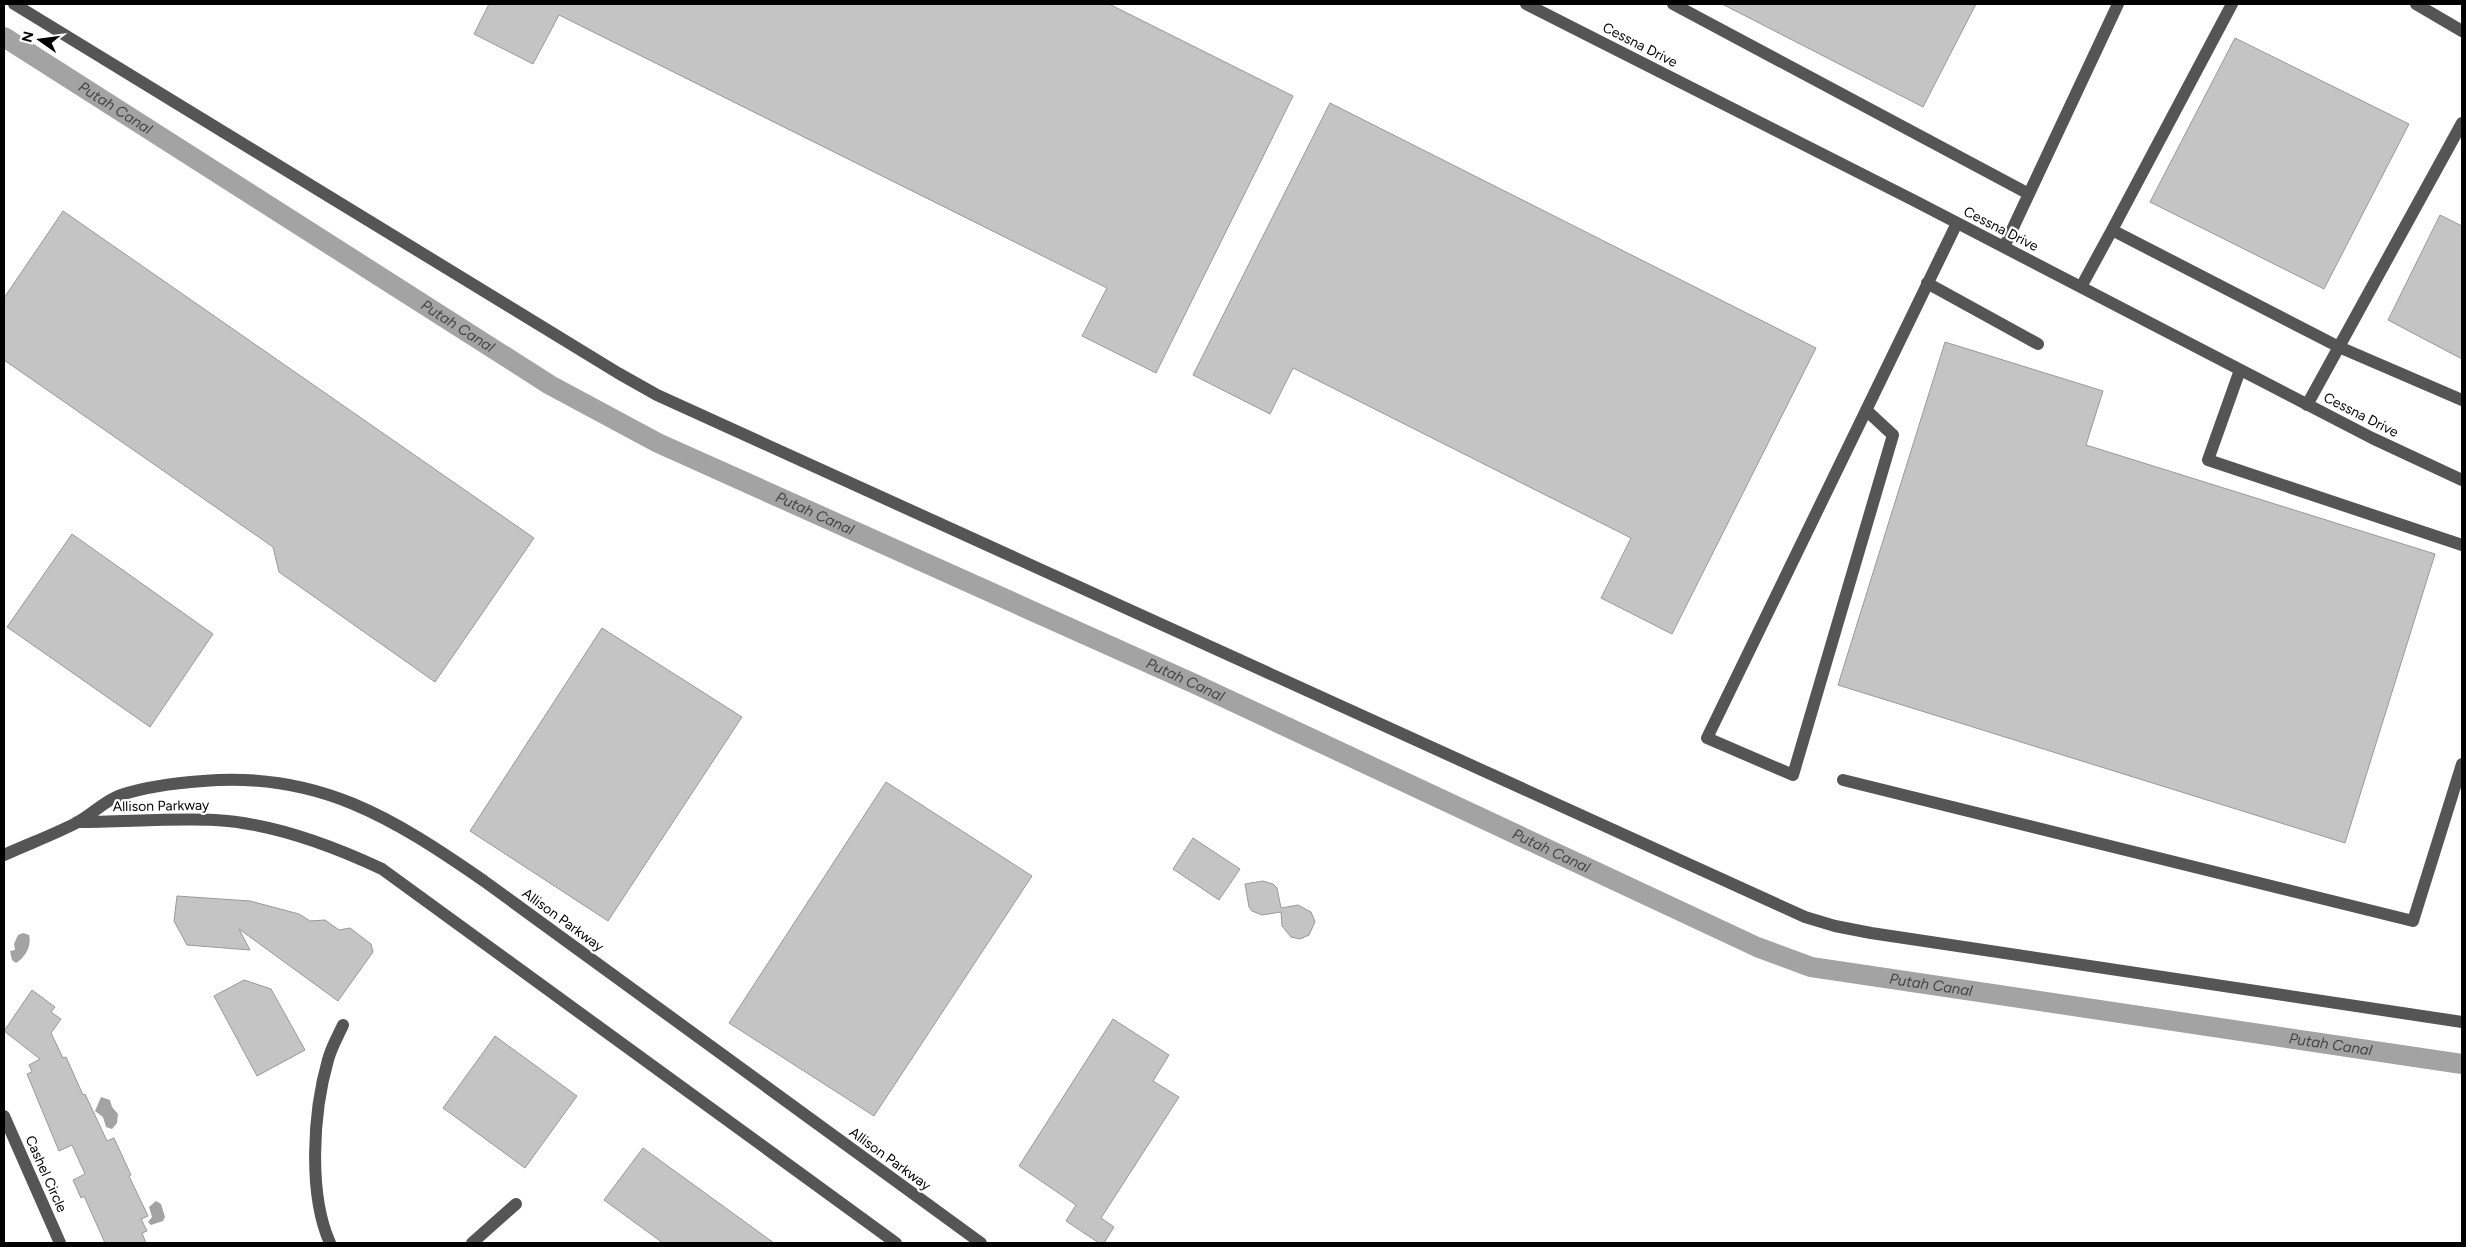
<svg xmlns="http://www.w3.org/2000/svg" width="2466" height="1247" font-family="Figtree,sans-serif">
<rect width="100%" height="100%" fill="#fff"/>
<path fill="#a3a3a3" d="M23 933 29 935C32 946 25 958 16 963L12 960 10 951 15 950 14 944 18 935Z
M101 1097 110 1100 112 1107 118 1114 117 1123 112 1129 106 1127 103 1117 95 1111Z
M156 1201 161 1204 165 1217 163 1221 151 1225 148 1222 152 1217 149 1207Z"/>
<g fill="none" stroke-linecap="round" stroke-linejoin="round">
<path stroke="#a3a3a3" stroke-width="20" id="s1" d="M4 37 550 385 658 443 1195 684 1757 947 1811 967 2462 1064"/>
</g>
<path fill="#c4c4c4" stroke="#999" d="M489 4H1109L1293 96 1156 373 1082 336 1107 288 559 15 533 64 474 34Z
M1722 4H1976L1923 107Z
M2235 38 2409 124 2324 289 2150 202Z
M1330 103 1816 348 1672 634 1601 598 1631 538 1293 368 1270 414 1193 375Z
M63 211 534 538 435 682 279 572 273 547 4 360V298Z
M2440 215 2462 226V359L2388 320Z
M1945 342 2103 391 2086 445 2435 554 2345 843 1838 685Z
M72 534 213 634 150 727 7 627Z
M602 628 742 717 608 921 470 831Z
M886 782 1032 876 874 1116 729 1023Z
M1193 838 1240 869 1219 900 1173 869Z
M1263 881 1273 884 1277 888 1281 908 1298 905 1311 912 1315 922 1309 935 1300 939 1291 937 1282 926 1281 912 1262 915 1252 911 1249 907 1245 884Z
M177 896 250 901 299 914 310 921 325 920 339 930 350 928 371 944 373 952 338 1001 239 929 250 950 187 945 174 921Z
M244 980 271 989 305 1050 257 1076 214 996Z
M32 990 55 1007 51 1012 61 1019 51 1033 63 1058 66 1057 83 1095 85 1094 107 1141 114 1138 131 1175 129 1176 148 1216 141 1219 147 1231 142 1233 146 1243H105L84 1196 81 1198 73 1180 85 1174 72 1145 59 1151 27 1074 32 1072 29 1065 40 1059 4 1031Z
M1113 1019 1169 1055 1153 1081 1179 1097 1101 1218 1114 1227 1104 1243H1099L1066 1221 1076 1205 1019 1166Z
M495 1036 577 1096 525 1168 443 1108Z
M643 1148 774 1243H663L604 1200Z"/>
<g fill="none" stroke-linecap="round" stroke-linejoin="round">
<path stroke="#555" stroke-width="12" d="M14 4 618 373 657 395 1805 917 1835 926 1871 933 2462 1022
M1526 4 1915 201 2372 438 2462 480
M1673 4 2029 194
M2232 4 2112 230 2339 347 2462 400
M2416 4 2462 31
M2004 247 2118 4
M1927 283 2038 344
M2081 287 2112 230
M2240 370 2208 460 2462 545
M2307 405 2462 123
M1866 410 1893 435 1793 775 1707 738C1790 566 1873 394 1957 223
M1843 780 2413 921 2462 764
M77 822C123 822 169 818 215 820 271 823 331 845 382 869L896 1243
M4 855C28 844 53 835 76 823 92 815 105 800 121 795 148 786 175 783 203 781 318 771 393 818 484 881L981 1243
M4 1116 60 1243
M330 1243C308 1194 313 1112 328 1060 331 1048 338 1036 343 1025
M472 1243 516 1204"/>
</g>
<g text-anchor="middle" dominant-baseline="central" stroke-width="4.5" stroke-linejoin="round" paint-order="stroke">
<g font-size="14" fill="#000" stroke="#fff">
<text transform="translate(1640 45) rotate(27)">Cessna Drive</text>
<text transform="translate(2001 229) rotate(27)">Cessna Drive</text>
<text transform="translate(2361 415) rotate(27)">Cessna Drive</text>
<text transform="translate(161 806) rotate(-1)">Allison Parkway</text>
<text transform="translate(563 920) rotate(36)">Allison Parkway</text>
<text transform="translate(890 1159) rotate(36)">Allison Parkway</text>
<text transform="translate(46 1174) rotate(66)">Cashel Circle</text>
</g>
<g font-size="15" font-style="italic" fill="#444" stroke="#fff">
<text stroke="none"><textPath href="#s1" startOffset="132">Putah Canal</textPath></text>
<text stroke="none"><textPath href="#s1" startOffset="538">Putah Canal</textPath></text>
<text stroke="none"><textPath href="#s1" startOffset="942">Putah Canal</textPath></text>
<text stroke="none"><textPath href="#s1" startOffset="1348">Putah Canal</textPath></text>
<text stroke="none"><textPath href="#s1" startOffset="1752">Putah Canal</textPath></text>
<text stroke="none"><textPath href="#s1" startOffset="2158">Putah Canal</textPath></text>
<text stroke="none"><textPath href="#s1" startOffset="2562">Putah Canal</textPath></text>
</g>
</g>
<rect width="2466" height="1247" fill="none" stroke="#000000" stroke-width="10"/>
<g transform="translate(40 40) rotate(284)" stroke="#ffffff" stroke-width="4" paint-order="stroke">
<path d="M0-4L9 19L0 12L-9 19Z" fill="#000000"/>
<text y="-8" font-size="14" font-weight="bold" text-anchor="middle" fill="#000000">N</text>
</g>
</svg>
